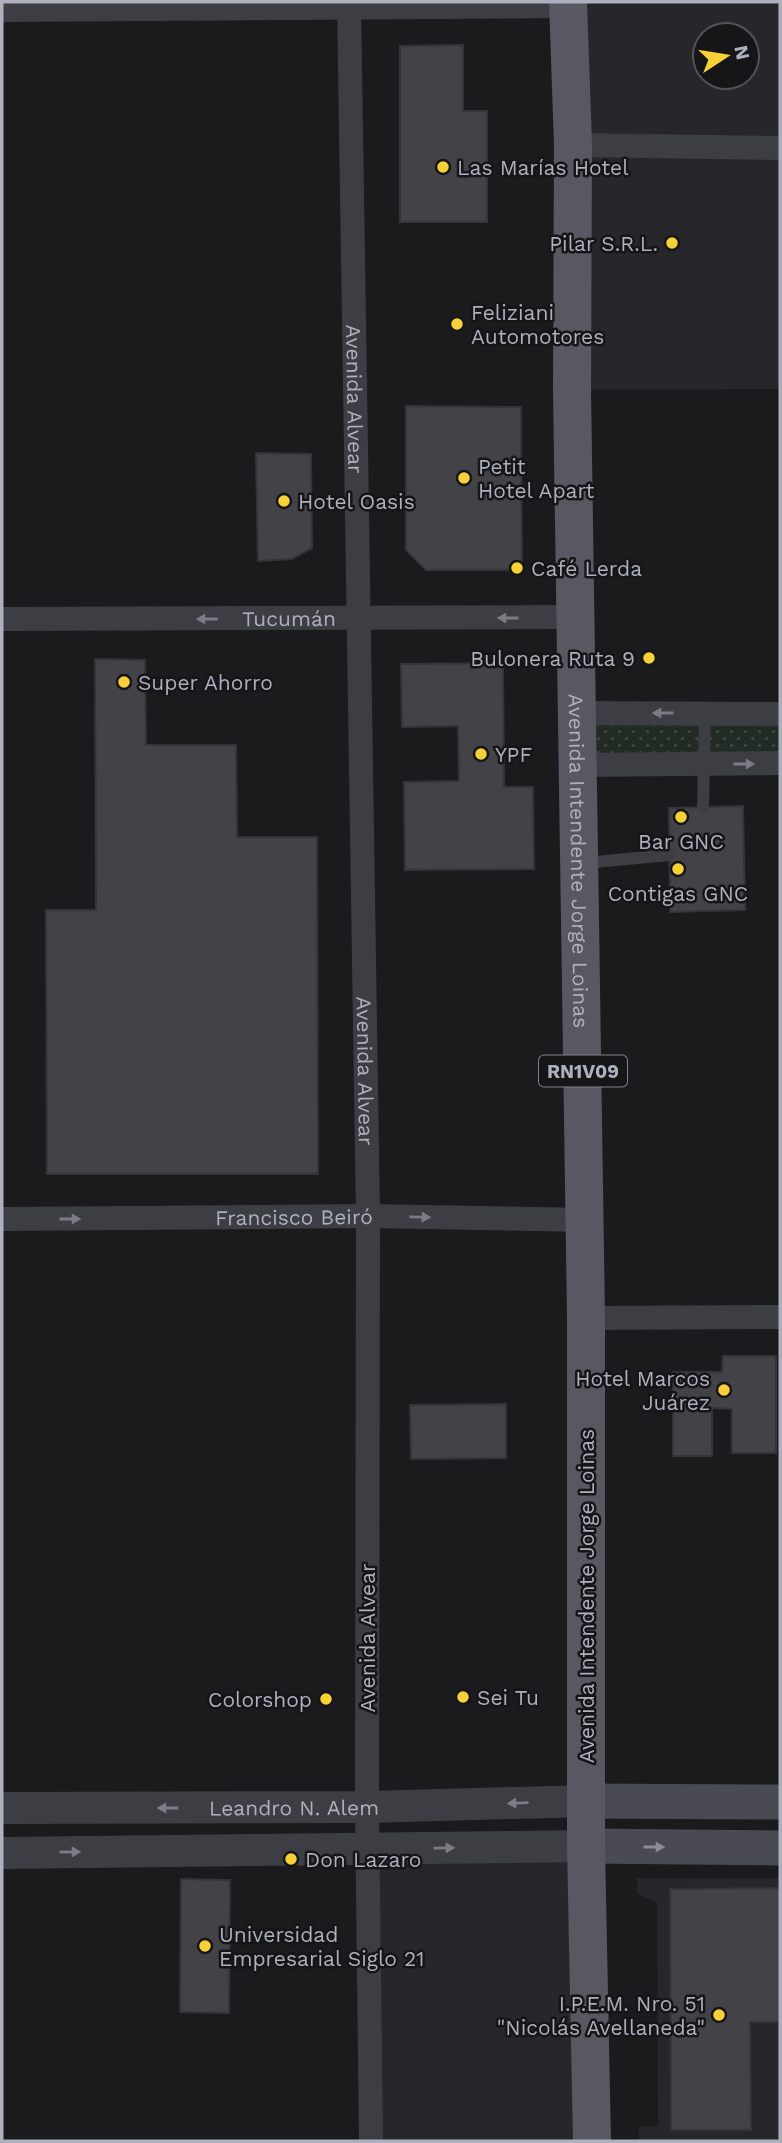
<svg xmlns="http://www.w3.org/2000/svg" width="782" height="2143" font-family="'Work Sans',sans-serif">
<defs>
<pattern id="grass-dots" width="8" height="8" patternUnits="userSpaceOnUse" patternTransform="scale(1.75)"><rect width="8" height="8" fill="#222b24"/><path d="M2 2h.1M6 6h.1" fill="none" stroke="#3f4742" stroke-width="1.8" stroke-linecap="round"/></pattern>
</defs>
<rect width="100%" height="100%" fill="#1b1a1d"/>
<path fill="#27262a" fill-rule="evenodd" d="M568 2H780V389L572 390ZM705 35H747V77H705Z
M586 1846 592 2141H371L367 1849Z
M637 1878H780V2141H639V2127L658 2126 657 1903 637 1893Z"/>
<path fill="url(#grass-dots)" d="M578 713 780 714V763L578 765Z"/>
<path fill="#424247" stroke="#353439" stroke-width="2" d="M463 45V111H487V222H400V46Z
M406 406 521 407 522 570H426L406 550Z
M256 453 311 454 312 548 292 559 258 561Z
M95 659 145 660 146 745H236L237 837H317L318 1174H47L46 910H96Z
M503 663 504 787H533L534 869 405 870 404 782 459 781 458 726 402 727 401 664Z
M743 806 745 910 670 912 669 808Z
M723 1356H776V1453H732V1409L712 1408V1456H673V1372H722Z
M506 1404V1458L411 1459 410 1405Z
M181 1879 230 1880 229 2013 180 2012Z
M780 1888V2022H750L751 2130H671L670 1889Z"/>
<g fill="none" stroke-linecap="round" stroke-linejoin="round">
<path stroke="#3d3d44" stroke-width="12" d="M703 807 705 713
M584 863 670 855"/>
<g stroke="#3d3d44" stroke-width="24">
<path id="s1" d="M349 2 368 1216 367 1807 371 2141"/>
<path d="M2 10 568 6"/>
<path d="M573 145 780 148"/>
<path id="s2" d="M2 619 576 617"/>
<path d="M578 713 780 714"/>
<path d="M578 765 780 763"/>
<path id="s3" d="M2 1219 368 1216 585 1220"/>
<path d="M586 1318 780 1317"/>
</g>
<g stroke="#3d3d44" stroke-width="32">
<path id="s4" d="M2 1808 367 1807 586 1801"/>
<path d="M2 1853 586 1846"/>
</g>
<path stroke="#494a52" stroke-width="35" d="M586 1801 780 1802
M586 1846 780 1848"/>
<path stroke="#575861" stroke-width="38" id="s5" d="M568 2 573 145 572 390 586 1318V1846L592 2141"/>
</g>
<defs><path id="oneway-solid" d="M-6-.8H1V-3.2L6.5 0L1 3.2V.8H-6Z" transform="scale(1.75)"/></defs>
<g fill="#7b7c87">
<use href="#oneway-solid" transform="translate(508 618) rotate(180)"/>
<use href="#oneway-solid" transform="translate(207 619) rotate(180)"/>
<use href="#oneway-solid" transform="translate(663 713) rotate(-180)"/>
<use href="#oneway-solid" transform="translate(744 764)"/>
<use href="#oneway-solid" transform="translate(420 1217) rotate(1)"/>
<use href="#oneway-solid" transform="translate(70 1219)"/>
<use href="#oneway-solid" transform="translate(518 1803) rotate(178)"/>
<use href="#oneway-solid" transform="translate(168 1808) rotate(180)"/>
<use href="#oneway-solid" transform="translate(444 1848) rotate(-1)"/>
<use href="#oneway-solid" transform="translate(70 1852) rotate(-1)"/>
</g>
<use fill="#8a8c98" href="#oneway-solid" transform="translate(654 1847)"/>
<g fill="#f8d037" stroke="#161518" stroke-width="2.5">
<circle cx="443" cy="167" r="7"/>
<circle cx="672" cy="243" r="7"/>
<circle cx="457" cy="324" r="7"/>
<circle cx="464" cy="478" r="7"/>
<circle cx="284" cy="501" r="7"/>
<circle cx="517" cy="568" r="7"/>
<circle cx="649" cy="658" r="7"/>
<circle cx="124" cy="682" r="7"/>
<circle cx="481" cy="754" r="7"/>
<circle cx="681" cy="817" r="7"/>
<circle cx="678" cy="869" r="7"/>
<circle cx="724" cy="1390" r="7"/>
<circle cx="463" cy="1697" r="7"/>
<circle cx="326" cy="1699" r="7"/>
<circle cx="291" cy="1859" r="7"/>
<circle cx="205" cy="1946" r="7"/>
<circle cx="719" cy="2015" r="7"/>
</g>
<g text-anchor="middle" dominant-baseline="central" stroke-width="5" stroke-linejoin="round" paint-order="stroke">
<rect fill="#161518" stroke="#80828c" stroke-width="2" x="539" y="1055.5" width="88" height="31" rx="5"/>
<g font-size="19" font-weight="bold" fill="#adb0bd">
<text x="583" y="1071">RN1V09</text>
</g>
<g font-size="21" fill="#adb0bd" stroke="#161518" text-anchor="start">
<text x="457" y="167">Las Marías Hotel</text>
<text x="658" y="243" text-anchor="end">Pilar S.R.L.</text>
<text x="471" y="312">Feliziani<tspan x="471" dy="24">Automotores</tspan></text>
<text x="478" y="466">Petit<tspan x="478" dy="24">Hotel Apart</tspan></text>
<text x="298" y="501">Hotel Oasis</text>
<text x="531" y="568">Café Lerda</text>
<text x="635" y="658" text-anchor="end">Bulonera Ruta 9</text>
<text x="138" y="682">Super Ahorro</text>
<text x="495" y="754">YPF</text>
<text x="681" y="841" text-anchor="middle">Bar GNC</text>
<text x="678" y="893" text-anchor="middle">Contigas GNC</text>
<text x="710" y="1378" text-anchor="end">Hotel Marcos<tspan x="710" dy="24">Juárez</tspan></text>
<text x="477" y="1697">Sei Tu</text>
<text x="312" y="1699" text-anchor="end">Colorshop</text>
<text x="305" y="1859">Don Lazaro</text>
<text x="219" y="1934">Universidad<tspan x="219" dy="24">Empresarial Siglo 21</tspan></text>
<text x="705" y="2003" text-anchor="end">I.P.E.M. Nro. 51<tspan x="705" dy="24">"Nicolás Avellaneda"</tspan></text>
</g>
<g font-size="21" fill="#adb0bd" stroke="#161518">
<text stroke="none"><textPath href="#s1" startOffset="397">Avenida Alvear</textPath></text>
<text stroke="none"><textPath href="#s2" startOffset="287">Tucumán</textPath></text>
<text stroke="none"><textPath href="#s5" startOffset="859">Avenida Intendente Jorge Loinas</textPath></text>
<text stroke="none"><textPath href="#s1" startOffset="1069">Avenida Alvear</textPath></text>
<text stroke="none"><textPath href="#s3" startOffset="292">Francisco Beiró</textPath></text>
<text transform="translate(586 1596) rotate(-90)">Avenida Intendente Jorge Loinas</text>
<text transform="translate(367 1638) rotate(-90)">Avenida Alvear</text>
<text stroke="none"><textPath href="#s4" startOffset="292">Leandro N. Alem</textPath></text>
</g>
</g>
<rect width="782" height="2143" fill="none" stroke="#adb0bd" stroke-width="7"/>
<g transform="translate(726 56) rotate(78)"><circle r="33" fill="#161518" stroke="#52535a" stroke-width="2"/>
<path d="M0-5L12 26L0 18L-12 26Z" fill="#f8d037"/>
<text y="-10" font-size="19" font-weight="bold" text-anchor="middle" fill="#adb0bd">N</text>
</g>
</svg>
